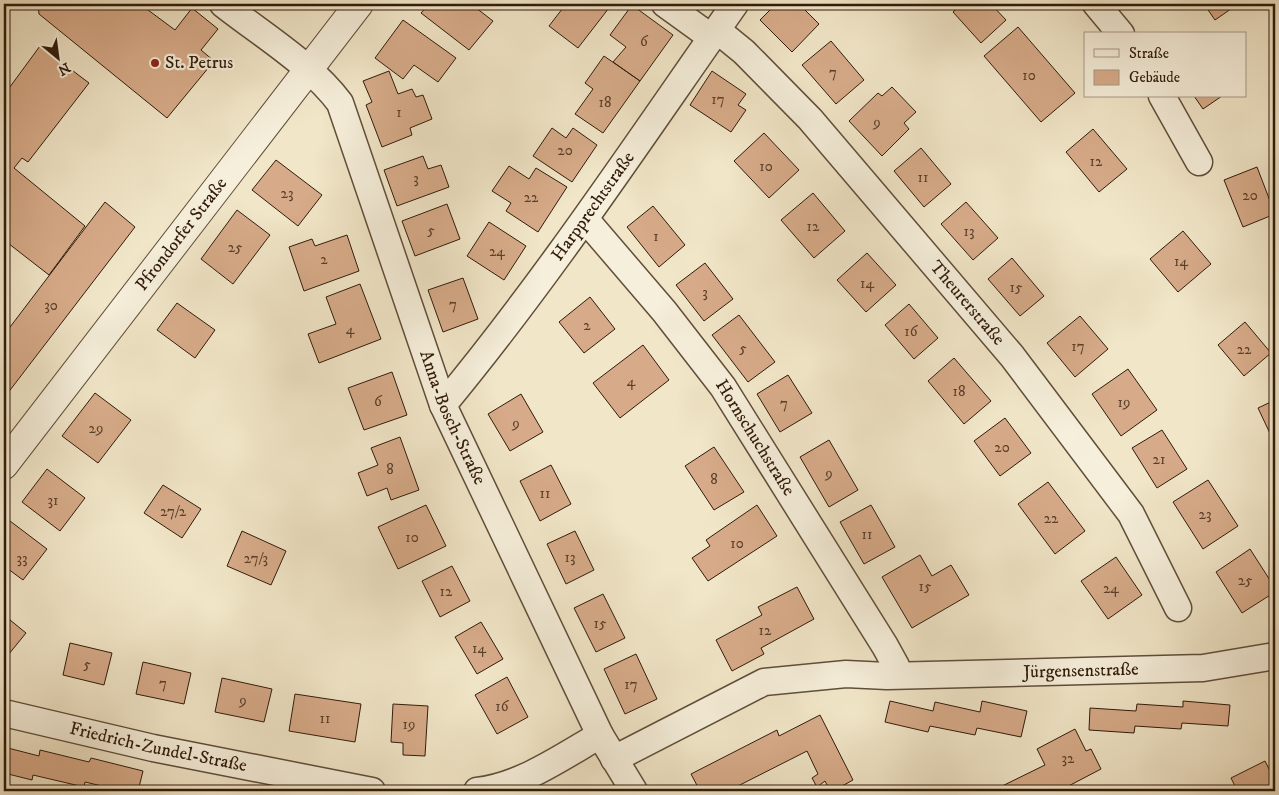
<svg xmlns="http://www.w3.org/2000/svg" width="1279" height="795" font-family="'IM FELL DW Pica',serif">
<rect width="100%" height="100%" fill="#f1e6c8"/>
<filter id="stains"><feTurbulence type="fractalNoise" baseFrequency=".004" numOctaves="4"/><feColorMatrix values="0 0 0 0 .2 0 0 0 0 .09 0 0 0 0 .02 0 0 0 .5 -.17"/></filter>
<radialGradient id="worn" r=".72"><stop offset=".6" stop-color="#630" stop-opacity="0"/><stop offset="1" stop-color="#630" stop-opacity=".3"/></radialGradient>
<path fill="#d7ab89" stroke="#301b0b" d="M38 4H140L175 30 192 8 218 29 201 50 214 61 167 118 39 14Z
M429 4H471L493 21 469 50 421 13Z
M566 4H612L578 48 549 26Z
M776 4H799L819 24 792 52 760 20Z
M962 4H991L1006 20 981 43 953 12Z
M1204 4H1238L1215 20Z
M632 5 673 35 640 81 613 62 626 47 610 35Z
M403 20 456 58 438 82 414 65 403 79 375 58Z
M1018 27 1075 93 1041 122 984 56Z
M831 41 864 80 836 104 802 65Z
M40 46 89 83 28 162 22 158 14 168 85 226 49 275 4 240V95Z
M604 56 640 81 603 133 575 114 593 89 585 83Z
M389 71 398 94 412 89 416 97 423 95 432 119 410 128 412 135 382 147 366 105 372 102 363 81Z
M712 71 746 94 738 105 746 110 731 132 690 105Z
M892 87 916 112 904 123 909 129 882 156 849 121 878 93 882 96Z
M1194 96H1222L1203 109Z
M552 128 566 138 573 128 597 145 572 182 533 156Z
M1093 129 1127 169 1099 192 1066 152Z
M764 133 799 170 769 198 734 161Z
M921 148 951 184 924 207 894 171Z
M423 156 428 169 441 165 449 187 397 206 384 170Z
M276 160 322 195 298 226 252 190Z
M509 166 529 179 536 168 567 187 538 232 506 211 511 203 492 191Z
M1257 167 1275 214 1243 227 1224 180Z
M813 193 845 231 814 258 781 220Z
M105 202 135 227 4 398V335Z
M966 202 998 238 973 260 941 224Z
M447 204 460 239 415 256 402 221Z
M653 206 685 245 659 267 627 227Z
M237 210 270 235 233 284 201 259Z
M489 222 526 246 504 280 467 256Z
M1183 231 1211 264 1178 292 1150 259Z
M347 235 359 271 304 291 289 247 312 239 315 246Z
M867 253 896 285 866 312 837 280Z
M1012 258 1044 296 1020 316 988 279Z
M705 263 733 299 704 321 676 285Z
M463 278 478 319 443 332 428 290Z
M360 284 381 339 319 363 308 334 336 324 326 297Z
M590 297 615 329 584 353 559 322Z
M177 303 215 330 195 358 157 330Z
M909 304 938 338 914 359 885 325Z
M739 315 775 362 748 382 712 335Z
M1080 316 1108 349 1075 377 1047 343Z
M1245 322 1271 353 1244 376 1218 345Z
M643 345 669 380 620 418 593 383Z
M954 358 991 401 964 424 928 381Z
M1128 369 1157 410 1121 436 1092 394Z
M392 372 407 415 364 430 348 388Z
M788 375 812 413 780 432 757 394Z
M95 393 131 420 98 463 62 436Z
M521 394 543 432 510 451 488 414Z
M1275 400V444L1258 408Z
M1005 418 1031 453 1000 476 974 441Z
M1162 430 1187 469 1157 488 1132 448Z
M400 437 419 490 391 500 387 488 367 496 358 473 378 465 371 448Z
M829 440 858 490 829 507 800 457Z
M714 447 744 492 714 510 685 466Z
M551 465 571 504 540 521 520 481Z
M47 469 85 498 60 531 22 502Z
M1208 480 1238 526 1203 549 1173 502Z
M1048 482 1085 531 1055 554 1018 504Z
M163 485 201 509 182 538 144 513Z
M426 505 446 546 398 569 378 527Z
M757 505 777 536 708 581 692 558 710 546 706 540Z
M871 505 895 547 864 564 840 522Z
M10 521 47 549 23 580 4 566V529Z
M242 531 286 551 271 585 227 566Z
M575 531 594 570 566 584 547 544Z
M1250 549 1275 588V592L1242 613 1216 572Z
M920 555 932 576 951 565 969 595 912 628 882 577Z
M1116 557 1142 595 1108 619 1081 581Z
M452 566 470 601 440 617 422 581Z
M797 587 814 619 761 648 764 654 732 671 716 640 762 615 758 607Z
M603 594 625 638 596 652 574 608Z
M4 615 26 633 4 660Z
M481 622 503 659 477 674 455 637Z
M70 643 112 653 104 685 63 675Z
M636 654 657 699 625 714 604 669Z
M143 662 191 673 184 704 136 694Z
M507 677 528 717 497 734 475 695Z
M222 678 272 689 264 722 215 712Z
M295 694 361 704 355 742 289 731Z
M890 701 933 711 935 702 980 712 982 701 1027 711 1021 737 977 728 975 735 930 726 928 732 885 722Z
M1183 701 1230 705 1228 726 1182 723 1181 729 1135 726 1134 733 1089 730 1090 708 1136 711 1137 704 1183 707Z
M393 704 428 706 425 756 403 755V743L391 742Z
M820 715 853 780 833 791H830L825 781 817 787 812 778 818 774 807 751 732 789 734 791H700L691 774 777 730 779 736Z
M1075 729 1086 751 1091 749 1101 769 1059 791H992L1045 765 1037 749Z
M4 747 39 756 40 750 89 762 91 758 143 771 138 791H123L85 782 84 787 33 775 32 780 4 773Z
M1265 761 1275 781V791H1225L1235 786 1231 778Z"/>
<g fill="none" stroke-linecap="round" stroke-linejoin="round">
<g stroke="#604e3a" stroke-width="29">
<g id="minor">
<path id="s1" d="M223 4C261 34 311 64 340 103L443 405 600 735 634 791"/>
<path d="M665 4 712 38"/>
<path d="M1096 4 1121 34"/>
<path id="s2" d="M717 30 744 52 810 119 1012 356 1131 514 1178 608"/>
<path d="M1162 96 1199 162"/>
<path id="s3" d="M586 220 664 311 723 387 885 646 896 666 897 675"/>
<path id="s4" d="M443 405C549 277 640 139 735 4"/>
<path id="s5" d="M4 713 153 748 372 791"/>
<path id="s6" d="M614 759 764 682 846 674 887 676 1203 668 1275 656"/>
<path d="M477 791C521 786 562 757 600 735"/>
</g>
</g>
<g stroke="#604e3a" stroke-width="30">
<g id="tertiary">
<path id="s7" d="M4 465 359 4"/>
</g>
</g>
<use href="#minor" stroke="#f6efdb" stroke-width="26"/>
<use href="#tertiary" stroke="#f6efdb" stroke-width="28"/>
</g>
<circle fill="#8f2418" stroke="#f6efdb" stroke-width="2" cx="155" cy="63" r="5"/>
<g text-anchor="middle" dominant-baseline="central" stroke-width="4.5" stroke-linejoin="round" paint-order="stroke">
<g font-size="15" fill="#5a3f2a">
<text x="644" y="41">6</text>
<text x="833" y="72">7</text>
<text x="1029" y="75">10</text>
<text x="718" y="99">17</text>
<text x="605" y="102">18</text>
<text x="399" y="112">1</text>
<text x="877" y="122">9</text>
<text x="565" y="150">20</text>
<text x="1096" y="161">12</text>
<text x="766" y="166">10</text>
<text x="923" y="177">11</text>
<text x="416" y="178">3</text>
<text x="287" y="193">23</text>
<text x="1250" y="195">20</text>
<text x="531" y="197">22</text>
<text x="813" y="226">12</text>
<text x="431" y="230">5</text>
<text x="969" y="231">13</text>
<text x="656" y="236">1</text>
<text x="235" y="247">25</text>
<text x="497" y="251">24</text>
<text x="324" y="259">2</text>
<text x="1181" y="261">14</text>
<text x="867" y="283">14</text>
<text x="1016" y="287">15</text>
<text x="705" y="292">3</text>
<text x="453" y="304">7</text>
<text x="51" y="305">30</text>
<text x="587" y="325">2</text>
<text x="350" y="329">4</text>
<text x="911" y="331">16</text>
<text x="1078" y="346">17</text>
<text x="743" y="348">5</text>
<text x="1244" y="349">22</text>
<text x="631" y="381">4</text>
<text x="959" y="391">18</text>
<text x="378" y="401">6</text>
<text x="1124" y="402">19</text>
<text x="784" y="403">7</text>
<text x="516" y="423">9</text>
<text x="96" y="428">29</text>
<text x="1002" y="447">20</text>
<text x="1159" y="459">21</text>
<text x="390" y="469">8</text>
<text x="829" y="473">9</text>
<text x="714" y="479">8</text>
<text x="545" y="493">11</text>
<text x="53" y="500">31</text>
<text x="173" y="511">27/2</text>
<text x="1205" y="514">23</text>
<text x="1051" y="518">22</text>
<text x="867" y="534">11</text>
<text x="412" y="537">10</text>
<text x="737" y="543">10</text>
<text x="570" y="557">13</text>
<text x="22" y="558">33</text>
<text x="256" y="558">27/3</text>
<text x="1245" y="580">25</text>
<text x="925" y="586">15</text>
<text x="1111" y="588">24</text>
<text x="446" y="591">12</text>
<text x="600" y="623">15</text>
<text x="765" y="630">12</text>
<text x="479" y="648">14</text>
<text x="87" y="664">5</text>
<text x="163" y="683">7</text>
<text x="631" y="684">17</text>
<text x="243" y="700">9</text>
<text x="502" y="706">16</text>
<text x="325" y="718">11</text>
<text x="409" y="724">19</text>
<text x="1068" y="758">32</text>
</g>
<g font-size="18" fill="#301b0b" stroke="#f6efdb" text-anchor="start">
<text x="165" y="63">St. Petrus</text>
</g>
<g font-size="18" fill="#301b0b" stroke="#f6efdb">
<text stroke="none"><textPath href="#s4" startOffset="249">Harpprechtstraße</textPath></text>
<text stroke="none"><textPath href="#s7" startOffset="291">Pfrondorfer Straße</textPath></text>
<text stroke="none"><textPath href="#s2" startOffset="371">Theurerstraße</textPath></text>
<text stroke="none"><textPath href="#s1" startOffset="488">Anna-Bosch-Straße</textPath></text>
<text stroke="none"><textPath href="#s3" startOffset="276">Hornschuchstraße</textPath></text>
<text stroke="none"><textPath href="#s6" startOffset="486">Jürgensenstraße</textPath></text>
<text stroke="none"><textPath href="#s5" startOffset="158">Friedrich-Zundel-Straße</textPath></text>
</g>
</g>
<rect width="1279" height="795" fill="none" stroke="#f1e6c8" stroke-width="20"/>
<rect x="5" y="5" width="1269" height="785" fill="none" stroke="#301b0b" stroke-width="2.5"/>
<rect x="10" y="10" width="1259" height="775" fill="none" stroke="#301b0b"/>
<rect x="1084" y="32" width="162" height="65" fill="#f6efdb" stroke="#a79a88"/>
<rect x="1094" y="49" width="25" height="8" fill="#f6efdb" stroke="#a79a88"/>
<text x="1129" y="58" font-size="15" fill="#301b0b">Straße</text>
<rect x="1094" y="70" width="25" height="15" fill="#d7ab89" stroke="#a79a88"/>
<text x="1129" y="82" font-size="15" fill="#301b0b">Gebäude</text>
<g transform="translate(58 58) rotate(151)" stroke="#f6efdb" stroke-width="4" paint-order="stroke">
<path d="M0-4L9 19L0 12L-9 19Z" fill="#301b0b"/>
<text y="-8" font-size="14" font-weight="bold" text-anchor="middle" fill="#301b0b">N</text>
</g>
<rect width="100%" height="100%" filter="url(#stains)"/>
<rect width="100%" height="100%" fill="url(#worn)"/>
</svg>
